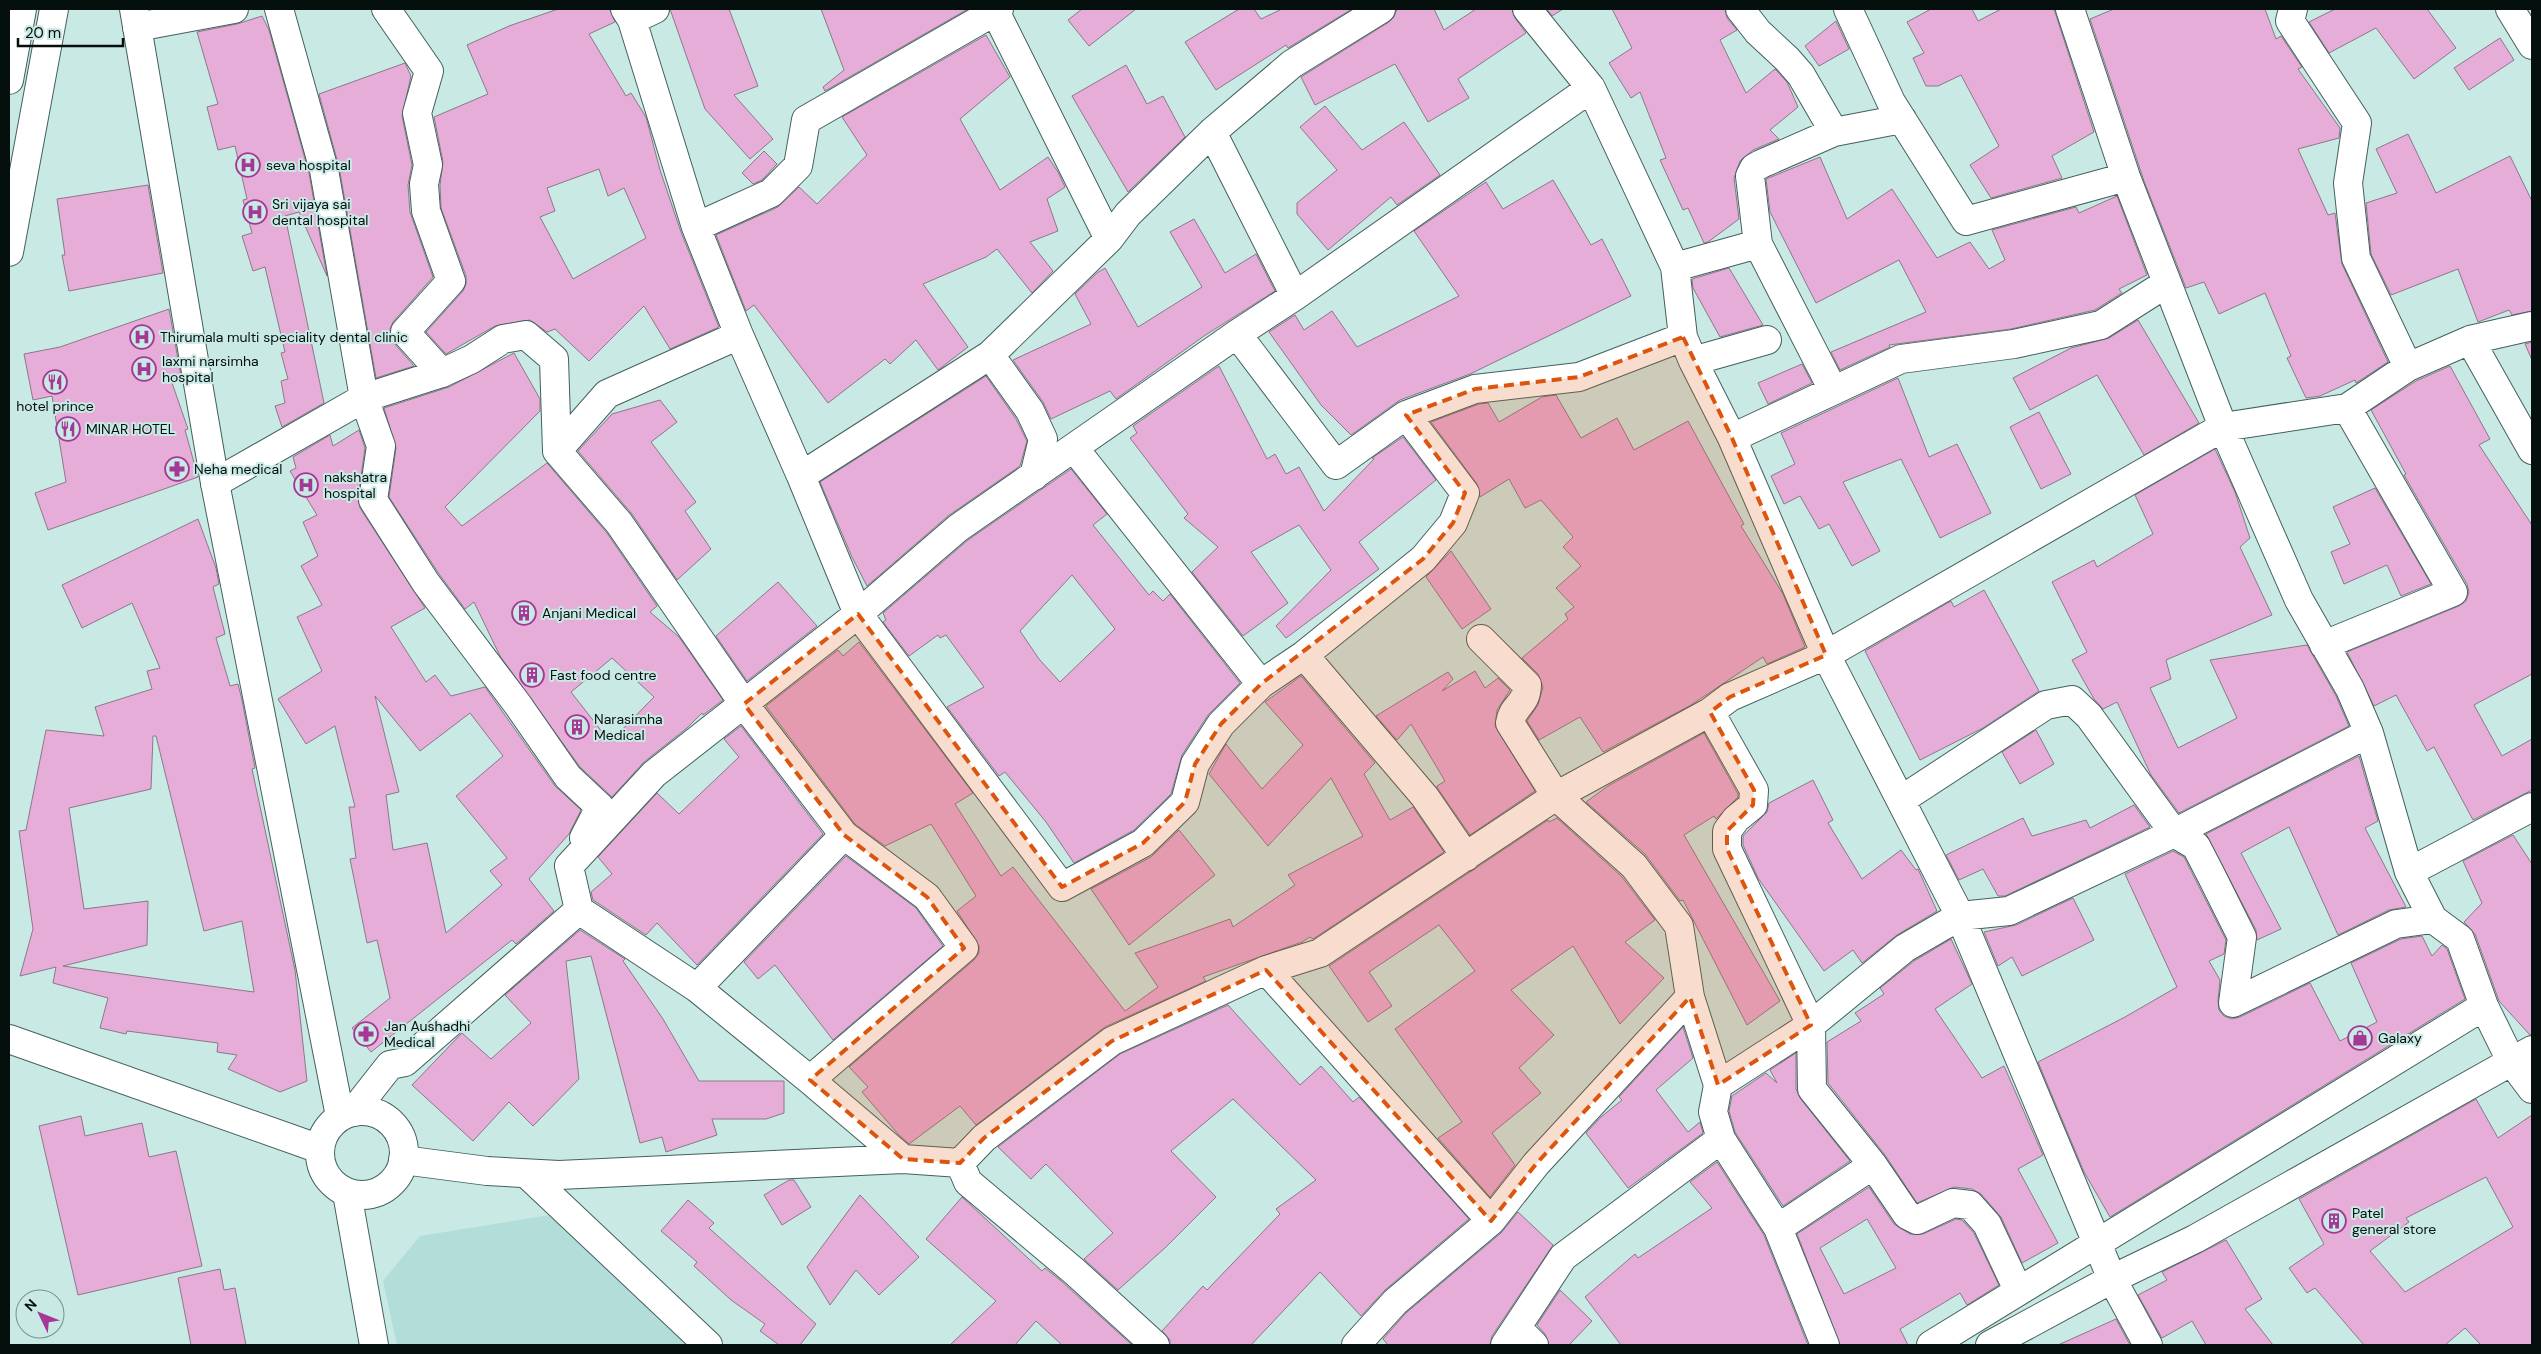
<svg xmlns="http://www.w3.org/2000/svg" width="2541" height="1354" font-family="'DM Sans',sans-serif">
<rect width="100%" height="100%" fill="#c9e9e5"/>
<path fill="#b3ddd8" d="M581 1210 723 1345H397L383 1281 420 1236Z"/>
<path fill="#e6add9" stroke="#8c7887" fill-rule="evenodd" d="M558 9H610L615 22 589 34 626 96 631 93 646 117 660 170 681 232 719 327 670 349 644 306 589 361 555 329 547 332 530 320 495 326 446 354 426 332 463 291 466 284V276L441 208 440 185 443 162 434 117 488 94 467 45 509 26ZM599 169 608 196 624 188 646 238 573 279 540 217 555 211 547 188Z
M670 9H729L758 86 734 95 773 139 750 159 705 109Z
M821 9H968L825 91 823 87 844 70Z
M1082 9H1136L1089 46 1068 20Z
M1239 9H1254L1261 19 1282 9H1352L1288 48 1286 45 1216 90 1185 42Z
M1397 9H1434L1444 30 1476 9H1512L1515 18 1526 33 1458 79 1469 98 1428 122 1395 64 1315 105 1301 77 1389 22 1394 17Z
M1547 9H1563L1552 16Z
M1612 9H1725L1727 18 1737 30 1720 40 1746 93 1775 69 1787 82 1798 107 1770 130 1779 139 1753 150 1740 161 1734 178 1739 219 1708 242 1704 243 1688 208 1683 210 1660 160 1666 158 1640 92 1631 98 1609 63 1632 48Z
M1931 9H1972L1978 21 2001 9H2054L2094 132 2052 156 2062 178 1991 198 1970 165 1999 146 1961 75 1938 86H1926L1913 58 1924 53 1907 22Z
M2114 9H2265L2276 39 2281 36 2302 67 2298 69 2340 128 2339 138 2298 149 2328 215 2335 213 2342 264 2388 362 2356 383 2355 380 2320 396 2306 398 2287 358 2291 356 2265 293 2219 314 2204 282 2186 288 2144 181 2090 19Z
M2335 9H2427L2456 48 2414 79 2376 28 2329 53 2309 22Z
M262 16 269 30 309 173 327 276 299 212 285 216 324 403 282 427 275 406 285 403 281 381 288 379 281 353 285 352 265 267 253 271 242 236 252 233 243 200 247 199 235 146 218 150 207 107 218 104 197 32 237 24Z
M1836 21 1849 49 1819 66 1805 46Z
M986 35 1010 77 960 119 1000 190 1048 157 1058 172 1065 187 1047 199 1058 231 1030 242 1053 271 1032 293 997 249 986 257 923 284 968 347 938 370 916 340 890 364 885 359 828 403 754 305 746 311 716 235 778 207 799 187 817 204 867 155 842 117Z
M2500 38 2514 60 2469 90 2454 68Z
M405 63 411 76 402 116 412 165 408 185 410 212 433 277 393 322 390 329 393 342 414 366 376 378 339 167 319 94Z
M1126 65 1147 104 1163 96 1185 137 1128 192 1072 96Z
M1325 106 1362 150 1404 122 1440 175 1397 205 1391 197 1328 250 1297 214V203L1337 170 1300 127Z
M2408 134 2436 193 2510 156 2532 201V311L2512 315 2509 310 2478 322 2458 269 2391 295 2371 254 2366 203 2397 193 2376 149Z
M764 151 777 164 762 180 753 184 742 173Z
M1820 157 1847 219 1892 189 1937 258 1970 242 1989 269 2005 260 1992 230 2076 207 2079 213 2117 196 2147 275 2119 289 2122 293 2095 310 2011 329 1889 345 1890 347 1840 370 1831 352 1926 312 1899 260 1816 303 1770 212 1766 179Z
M1553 180 1591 245 1602 239 1631 296 1470 374 1400 400 1351 435 1321 405 1269 332 1295 315 1304 330 1332 311 1357 347 1459 296 1414 231 1486 182 1503 209Z
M148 185 163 273 69 291 62 255H65L57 199Z
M1194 219 1225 273 1256 254 1275 291 1204 336 1116 399 1110 391 1051 419 1043 402 1013 360 1091 324 1075 294 1097 273 1105 268 1138 327 1202 287 1170 232Z
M1729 268 1763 325 1720 337 1693 288 1692 279Z
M169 309 181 376 171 380 188 429 185 430 198 477 48 530 35 493 66 482 52 396 33 400 24 354 60 347Z
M2138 320 2199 423 2144 455 2097 375 2030 410 2013 378 2071 348 2109 338Z
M2532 342V360L2525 344Z
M514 353 540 399V411L445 507 462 526 547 463 607 533 657 606 650 612 679 637 723 700 703 715 702 713 687 728 644 762 612 797 580 767 500 656 474 602 465 609 439 574 389 497 396 448 384 408 449 387ZM612 658 654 697 610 742 571 692Z
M1802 364 1812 383 1768 404 1758 383Z
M1219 366 1267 459 1275 454 1286 474 1299 467 1324 511 1374 459 1372 458 1403 437 1436 480 1359 542 1379 569 1286 638 1276 626 1331 570 1299 525 1251 552 1288 603 1243 636 1192 572 1218 547 1184 518 1188 514 1130 438 1137 433 1133 426Z
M2450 366 2490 439 2479 445 2532 525V674L2474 705 2502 756 2532 739V790L2473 820 2434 747 2427 751 2396 695 2374 706 2347 652 2459 606 2466 601 2469 592 2467 584 2404 475 2406 474 2371 410 2416 381Z
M986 376 1016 419 1027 441 1020 466 948 516 867 586 852 557 820 482Z
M1898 378 1929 457 1957 444 1991 513 1940 538 1901 459 1843 482 1880 551 1852 566 1829 524 1819 529 1800 496 1784 504 1771 476 1795 464 1781 433Z
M1556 395 1581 438 1617 418 1634 450 1688 421 1744 524 1741 526 1783 594 1805 647 1767 664 1763 657 1691 705 1603 752 1580 717 1539 740 1527 721 1538 705 1543 687 1538 674 1522 658 1568 619 1565 614 1574 607 1556 588 1581 566 1563 547 1573 537 1541 500 1525 508 1509 479 1480 497 1477 484 1431 422 1479 404 1488 403 1499 422 1542 397Z
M660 400 677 422 651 442 696 502 685 511 711 549 677 580 632 514 578 451 612 414Z
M2039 412 2071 474 2041 489 2010 427Z
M359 430 365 448 358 498 360 508 425 608 391 627 426 682 435 675 451 696 485 687 555 786 581 810 569 834 529 879 554 911 516 944 512 940 371 1052 352 1028 390 998 377 940 367 943 350 859 356 858 349 807H355L335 726 306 744 278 699 322 671 297 617 322 605 301 566 318 556 303 522 317 515 290 471 296 468 293 457 330 435 333 446ZM375 696 420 751 470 713 503 756 456 796 507 858 490 871 502 885 446 933 427 843 393 850 386 795 399 792Z
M2215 449 2235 492 2250 538 2240 547 2272 615 2166 660 2171 679 2150 688 2178 748 2237 718 2210 660 2307 645 2336 696 2349 726 2179 813 2151 775 2117 702 2103 709 2094 699 2072 660 2087 652 2052 582 2094 560 2097 567 2153 534 2135 495Z
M1071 469 1107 514 1093 525 1149 595 1153 591 1163 601 1170 594 1240 683 1208 715 1182 755 1171 794 1134 830 1074 863 1046 822 1005 772 999 776 947 707 984 687 946 635 940 638 938 635 909 656 883 622 886 620 883 613 968 540ZM1072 575 1115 629 1060 682 1039 659 1020 631Z
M2375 488 2431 584 2401 596 2387 565 2344 584 2331 552 2350 544 2333 507Z
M198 519 216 568 219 584 213 587 225 634 216 638 230 686 238 684 242 700 255 768 252 769 295 970 307 1081 280 1092 228 1069 237 1055 217 1052 218 1043 127 1031 126 1034 100 1028 108 998 53 983 56 967 20 976 33 929 19 831 26 830 46 730 104 736 95 707 152 689 147 671 160 668 132 603 82 628 62 585ZM153 736H156L204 931 242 921 254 992 63 966 147 945 148 901 84 909 69 808 151 789Z
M1451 551 1491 609 1462 629 1426 577Z
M778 582 817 626 747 681 716 636Z
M1984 590 2039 691 1983 728 1920 760 1865 651 1951 601 1954 607Z
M859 642 973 793 955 804 1001 876 1013 867 1125 1011 1158 987 1135 953 1230 919 1233 927 1295 885 1288 875 1363 836 1331 778 1268 846 1209 774 1226 744 1262 789 1303 745 1265 702 1301 676 1375 763 1364 774 1390 820 1413 807 1444 852 1313 939 1310 937 1302 942 1203 977 1206 981 1105 1027 976 1125 960 1106 909 1144 898 1134 862 1092 868 1087 849 1067 974 960 979 953V946L957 911 976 896 931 824 885 846 855 824 766 706 838 650 843 656Z
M1475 671 1485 688 1498 678 1510 690 1497 710 1495 726 1535 791 1470 835 1438 789 1437 786 1445 781 1411 724 1397 740 1376 716 1448 672 1453 679 1442 691Z
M741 726 823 834 697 965 657 923 646 935 593 900 591 892 612 874 598 857 657 793 679 814 739 757 724 739Z
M2036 730 2054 764 2020 784 2002 752Z
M1704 733 1738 794V797L1716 819 1714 816 1684 835 1780 1001 1747 1025 1683 900 1680 901 1645 854 1586 802 1608 786Z
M2359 756 2378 821 2365 828 2406 907 2389 910 2338 935 2289 827 2241 853 2281 929 2257 940 2256 930 2206 834Z
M1813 780 1833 820 1828 823 1862 879 1901 850 1916 870 1918 869 1937 911 1897 935 1862 963 1853 950 1824 971 1758 878 1743 845V836L1767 812 1769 803Z
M2134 805 2150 827 2005 896H1998L1983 869 1959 880 1946 855 2023 818 2032 836 2086 820 2090 828Z
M1557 818 1622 877 1655 920 1625 942 1664 978 1620 1024 1573 946 1511 990 1554 1035 1519 1068 1541 1093 1492 1133 1515 1165 1490 1197 1438 1138 1462 1122 1395 1029 1475 971 1439 925 1369 972 1392 1006 1368 1022 1329 966 1548 820 1549 822Z
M1179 830 1215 875 1129 945 1091 889 1151 857Z
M2513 835 2532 864V1034L2530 1035 2499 1001 2475 934 2464 922 2482 903 2463 861Z
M2173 851 2184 857 2226 940 2224 954 2209 961 2220 980 2218 1001 2219 1010 2224 1016 2232 1019 2240 1017 2310 983 2340 1041 2377 1022 2351 963 2401 939 2422 936 2432 956 2442 945 2447 949 2465 999 2110 1217 2084 1172 2038 1062 2125 1017 2177 987 2125 874Z
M846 856 916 908 943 946 833 1040 775 965 758 979 744 962Z
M2073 898 2094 940 2022 976 2012 957 1998 966 1984 932 2016 925Z
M580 930 625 959 623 961 663 1019 699 1081H784V1113L766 1119H712L717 1135 666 1152 662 1137 640 1143 591 956 566 961 579 1079 533 1126 509 1102 473 1141 412 1085 462 1033 491 1059 531 1023 505 995Z
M1951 939 1972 984 1935 1009 1982 1078 2004 1066 2043 1155 2018 1169 2058 1243 2022 1263 2001 1217 1981 1194 1972 1189 1954 1187 1917 1203 1885 1155 1828 1083 1827 1042 1861 1021 1855 1013 1884 994 1880 988 1914 961Z
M1228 1005 1300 1085 1321 1066 1353 1102 1359 1097 1469 1219 1385 1290 1361 1316 1320 1272 1251 1345H1170V1340L1162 1331 1203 1286 1207 1290 1280 1214 1276 1209 1316 1180 1233 1099 1171 1151 1216 1197 1166 1247 1118 1290 1084 1259 1113 1233 1046 1164 1031 1179 998 1147 1120 1054Z
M1683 1027 1693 1058 1656 1090 1688 1132 1700 1122 1703 1133 1628 1188 1586 1133 1601 1117 1622 1100 1619 1097Z
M1796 1053V1089L1800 1098 1850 1161 1783 1206 1735 1132 1729 1111 1732 1096 1766 1073 1777 1083 1770 1070Z
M2476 1099 2498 1138 2532 1115V1345H2481L2465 1328 2445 1345H2364L2315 1288 2307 1293 2289 1268 2324 1244 2299 1199ZM2486 1177 2513 1227 2405 1292 2370 1251 2409 1222 2406 1218Z
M81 1116 85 1136 142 1123 149 1157 176 1151 202 1266 78 1295 39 1126Z
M1717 1162 1764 1235 1808 1345H1621L1585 1297 1635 1254 1638 1258 1712 1208 1690 1182Z
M789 1180H794L811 1207 782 1225 764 1195Z
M1869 1187 1894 1224 1910 1234H1923L1956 1219 1962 1220 1974 1233 1999 1285 1967 1305 1960 1293 1900 1329 1908 1345H1840L1797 1234ZM1867 1219 1896 1268 1844 1294 1820 1248Z
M860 1195 919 1257 879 1295 856 1270 830 1305 807 1267Z
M962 1197 1042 1271 1045 1268 1060 1280 1132 1345H1062L1036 1321 1015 1345H950L996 1301 926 1239Z
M688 1200 714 1223 709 1228 816 1324 800 1345H779L760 1331 765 1324 731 1300 694 1266 697 1262 661 1231Z
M1518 1212 1553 1245 1492 1336 1490 1345H1388L1383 1339 1406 1313 1501 1233Z
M2226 1240 2262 1299 2245 1309 2273 1345H2206L2192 1321 2162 1338 2138 1295 2167 1280 2162 1272Z
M220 1269 224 1290 235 1288 246 1345H191L178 1278Z
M1560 1290 1592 1321 1569 1345H1549L1545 1334 1537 1325Z
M2116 1319 2130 1345H2058Z"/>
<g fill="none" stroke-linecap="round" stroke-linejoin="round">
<g stroke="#43605d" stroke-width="30">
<path id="pedestrian" d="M528 1175 708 1345"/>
</g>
<g stroke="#43605d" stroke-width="30">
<path id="minor" d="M279 9 324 170 364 398 381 446 373 500 426 583 518 705 568 777 600 807 584 838
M386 9 429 71 417 113 428 165 424 184 426 211 451 281 405 332 442 373
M625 9 632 20 696 227
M994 9 1109 239
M1740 9 1758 32 1787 59 1801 75 1834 132
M1848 9 1891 102 1966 221 2126 177
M2070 9 2126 177 2223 427 2299 600 2350 689 2369 733 2409 872 2433 919 2460 939 2484 1006 2511 1061 2532 1089
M2293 9 2290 21 2357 123 2348 183 2356 258 2408 367
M2510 9 2532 45
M632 20 655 9
M137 27 234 9
M1591 88 1675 267 1683 337 1693 361 1732 438 1826 655 1960 916 2112 1279 2148 1345
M1212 132 1295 296
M1675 267 1758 244
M1237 334 1336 465 1406 415 1475 389 1579 377 1683 337
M739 335 801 476 858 614 1062 887 1143 843 1185 802 1195 764 1221 724 1261 684
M2470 340 2532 450
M990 355 1030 411 1043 439 1034 476
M1693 361 1767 340
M1833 390 1758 244 1750 176 1754 168 1761 164 1834 132 1902 119
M1732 438 1901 359 2014 344 2101 325 2167 283
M1074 448 1261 684 1304 655 1423 559 1453 523 1465 493 1406 415
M557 451 619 523 744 704 844 835
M801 476 990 355 1109 239 1128 214 1212 132 1292 64 1381 9
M215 483 364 398 442 373 472 359 503 339 526 335 554 359 557 451 607 394 739 335 696 227 771 193 798 166 806 120 999 9
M1481 639 1527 685C1526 707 1513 704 1510 723L1556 796 1634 866 1679 926 1690 997 1718 1085
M2324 645 2453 592 2347 408
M1304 655 1425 797 1466 857
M1710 712 1754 790 1753 805 1736 819 1727 831V849L1811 1025 1812 1089 1873 1165 1907 1215 1917 1220 1953 1203 1970 1205 1987 1224 2018 1290
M1901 800 2046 705 2072 700 2089 716 2174 833 2196 846 2211 875 2242 937 2233 1003 2396 924 2433 919
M2409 872 2532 807
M1266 970 1491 1221
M697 988 844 835 927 897 964 948 810 1080
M9 1039 320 1149
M353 1112 390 1065 405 1062 579 910
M1721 1139 1778 1228 1825 1345
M903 1159 810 1080 697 988 579 910 569 866 654 774 858 614 958 528 1237 334 1295 296 1591 88 1527 9
M403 1160 487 1171 559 1175 903 1159 960 1163 984 1138 1112 1041 1266 970 1320 953 1556 796 1710 712 1730 697 1826 655 2223 427 2347 408 2408 367 2470 340 2532 326
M960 1163 968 1182 1075 1272 1155 1345
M1778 1228 1873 1165
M1517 1328 1534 1345
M1356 1345 1395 1302 1491 1221 1536 1164 1690 997
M1505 1345 1563 1257 1721 1139 1713 1112 1718 1085 1811 1025 1905 948 1960 916 2009 911 2174 833 2369 733
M1931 1345 2484 1006
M1990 1345 2112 1279 2195 1239 2532 1050"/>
</g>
<g stroke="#43605d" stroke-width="30">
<path id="secondary" d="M134 9 215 483 340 1116
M320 1153a42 42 0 1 1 84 0a42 42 0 1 1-84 0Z
M347 1193 374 1345"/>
</g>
<g stroke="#43605d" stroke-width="30">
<path id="primary" d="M9 80 22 9
M9 252 54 9"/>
</g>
<use href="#pedestrian" stroke="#fff" stroke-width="28"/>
<use href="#minor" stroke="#fff" stroke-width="28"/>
<use href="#secondary" stroke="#fff" stroke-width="28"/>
<use href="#primary" stroke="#fff" stroke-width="28"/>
</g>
<path fill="#dd550c" fill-opacity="0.2" stroke="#dd550c" stroke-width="4" stroke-dasharray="10 6" stroke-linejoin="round" d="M1683 337 1732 438 1826 655 1730 697 1710 712 1754 790 1753 805 1727 831V849L1811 1025 1718 1085 1690 997 1536 1164 1491 1221 1266 970 1112 1041 984 1138 960 1163 903 1159 810 1080 964 948 927 897 844 835 744 704 858 614 1062 887 1143 843 1185 802 1195 764 1221 724 1261 684 1423 559 1453 523 1465 493 1406 415 1475 389 1579 377Z"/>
<defs>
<g id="hospital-ring" transform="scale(1.25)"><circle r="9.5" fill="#c9e9e5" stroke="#a53795" stroke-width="1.5"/><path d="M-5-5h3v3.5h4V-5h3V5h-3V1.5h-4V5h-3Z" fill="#a53795"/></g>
<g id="restaurant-ring" transform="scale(1.25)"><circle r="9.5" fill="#c9e9e5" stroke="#a53795" stroke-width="1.5"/><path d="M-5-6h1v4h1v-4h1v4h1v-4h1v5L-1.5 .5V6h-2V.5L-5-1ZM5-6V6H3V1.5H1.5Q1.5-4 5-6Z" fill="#a53795"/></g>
<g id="pharmacy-ring" transform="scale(1.25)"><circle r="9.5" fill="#c9e9e5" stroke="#a53795" stroke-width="1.5"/><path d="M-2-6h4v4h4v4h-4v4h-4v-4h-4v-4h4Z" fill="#a53795"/></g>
<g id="building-ring" transform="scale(1.25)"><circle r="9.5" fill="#c9e9e5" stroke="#a53795" stroke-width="1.5"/><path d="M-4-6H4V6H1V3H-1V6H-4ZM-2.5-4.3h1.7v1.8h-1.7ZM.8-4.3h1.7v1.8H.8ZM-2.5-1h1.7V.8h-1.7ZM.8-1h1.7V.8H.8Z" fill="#a53795"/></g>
<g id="shop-ring" transform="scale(1.25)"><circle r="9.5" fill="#c9e9e5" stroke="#a53795" stroke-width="1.5"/><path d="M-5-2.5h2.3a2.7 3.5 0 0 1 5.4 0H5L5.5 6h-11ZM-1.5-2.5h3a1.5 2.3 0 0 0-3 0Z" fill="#a53795"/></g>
</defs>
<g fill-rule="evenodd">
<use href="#hospital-ring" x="248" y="165"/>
<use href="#hospital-ring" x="255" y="212"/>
<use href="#hospital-ring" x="142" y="337"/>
<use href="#hospital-ring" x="144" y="369"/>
<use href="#restaurant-ring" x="55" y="382"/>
<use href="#restaurant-ring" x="68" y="429"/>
<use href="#pharmacy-ring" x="177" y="469"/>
<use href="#hospital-ring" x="306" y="485"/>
<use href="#building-ring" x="524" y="613"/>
<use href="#building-ring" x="532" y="675"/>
<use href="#building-ring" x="577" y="727"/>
<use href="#pharmacy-ring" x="366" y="1034"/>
<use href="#shop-ring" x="2360" y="1038"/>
<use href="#building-ring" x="2334" y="1221"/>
</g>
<g text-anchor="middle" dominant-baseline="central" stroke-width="4" stroke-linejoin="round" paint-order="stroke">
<g font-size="14" fill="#050f0e" stroke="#c9e9e5" text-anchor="start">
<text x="266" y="165">seva hospital</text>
<text x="272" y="204">Sri vijaya sai<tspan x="272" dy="16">dental hospital</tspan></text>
<text x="160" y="337">Thirumala multi speciality dental clinic</text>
<text x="162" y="361">laxmi narsimha<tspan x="162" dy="16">hospital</tspan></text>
<text x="55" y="406" text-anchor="middle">hotel prince</text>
<text x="86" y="429">MINAR HOTEL</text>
<text x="194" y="469">Neha medical</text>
<text x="324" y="477">nakshatra<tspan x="324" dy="16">hospital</tspan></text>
<text x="542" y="613">Anjani Medical</text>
<text x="550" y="675">Fast food centre</text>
<text x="594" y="719">Narasimha<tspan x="594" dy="16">Medical</tspan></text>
<text x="384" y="1026">Jan Aushadhi<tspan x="384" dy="16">Medical</tspan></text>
<text x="2378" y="1038">Galaxy</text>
<text x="2352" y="1213">Patel<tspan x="2352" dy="16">general store</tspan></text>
</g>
</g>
<rect width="2541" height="1354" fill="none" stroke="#050f0e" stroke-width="20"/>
<g transform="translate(40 1314) rotate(313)"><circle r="24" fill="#c9e9e5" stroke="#7b928f"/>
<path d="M0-4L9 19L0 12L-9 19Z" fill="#a53795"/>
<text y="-8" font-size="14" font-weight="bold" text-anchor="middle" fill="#050f0e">N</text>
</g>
<path d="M18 38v8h105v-8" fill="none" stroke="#050f0e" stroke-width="2.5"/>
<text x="25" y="38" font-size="15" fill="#050f0e" stroke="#c9e9e5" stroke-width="4" paint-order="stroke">20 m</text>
</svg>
